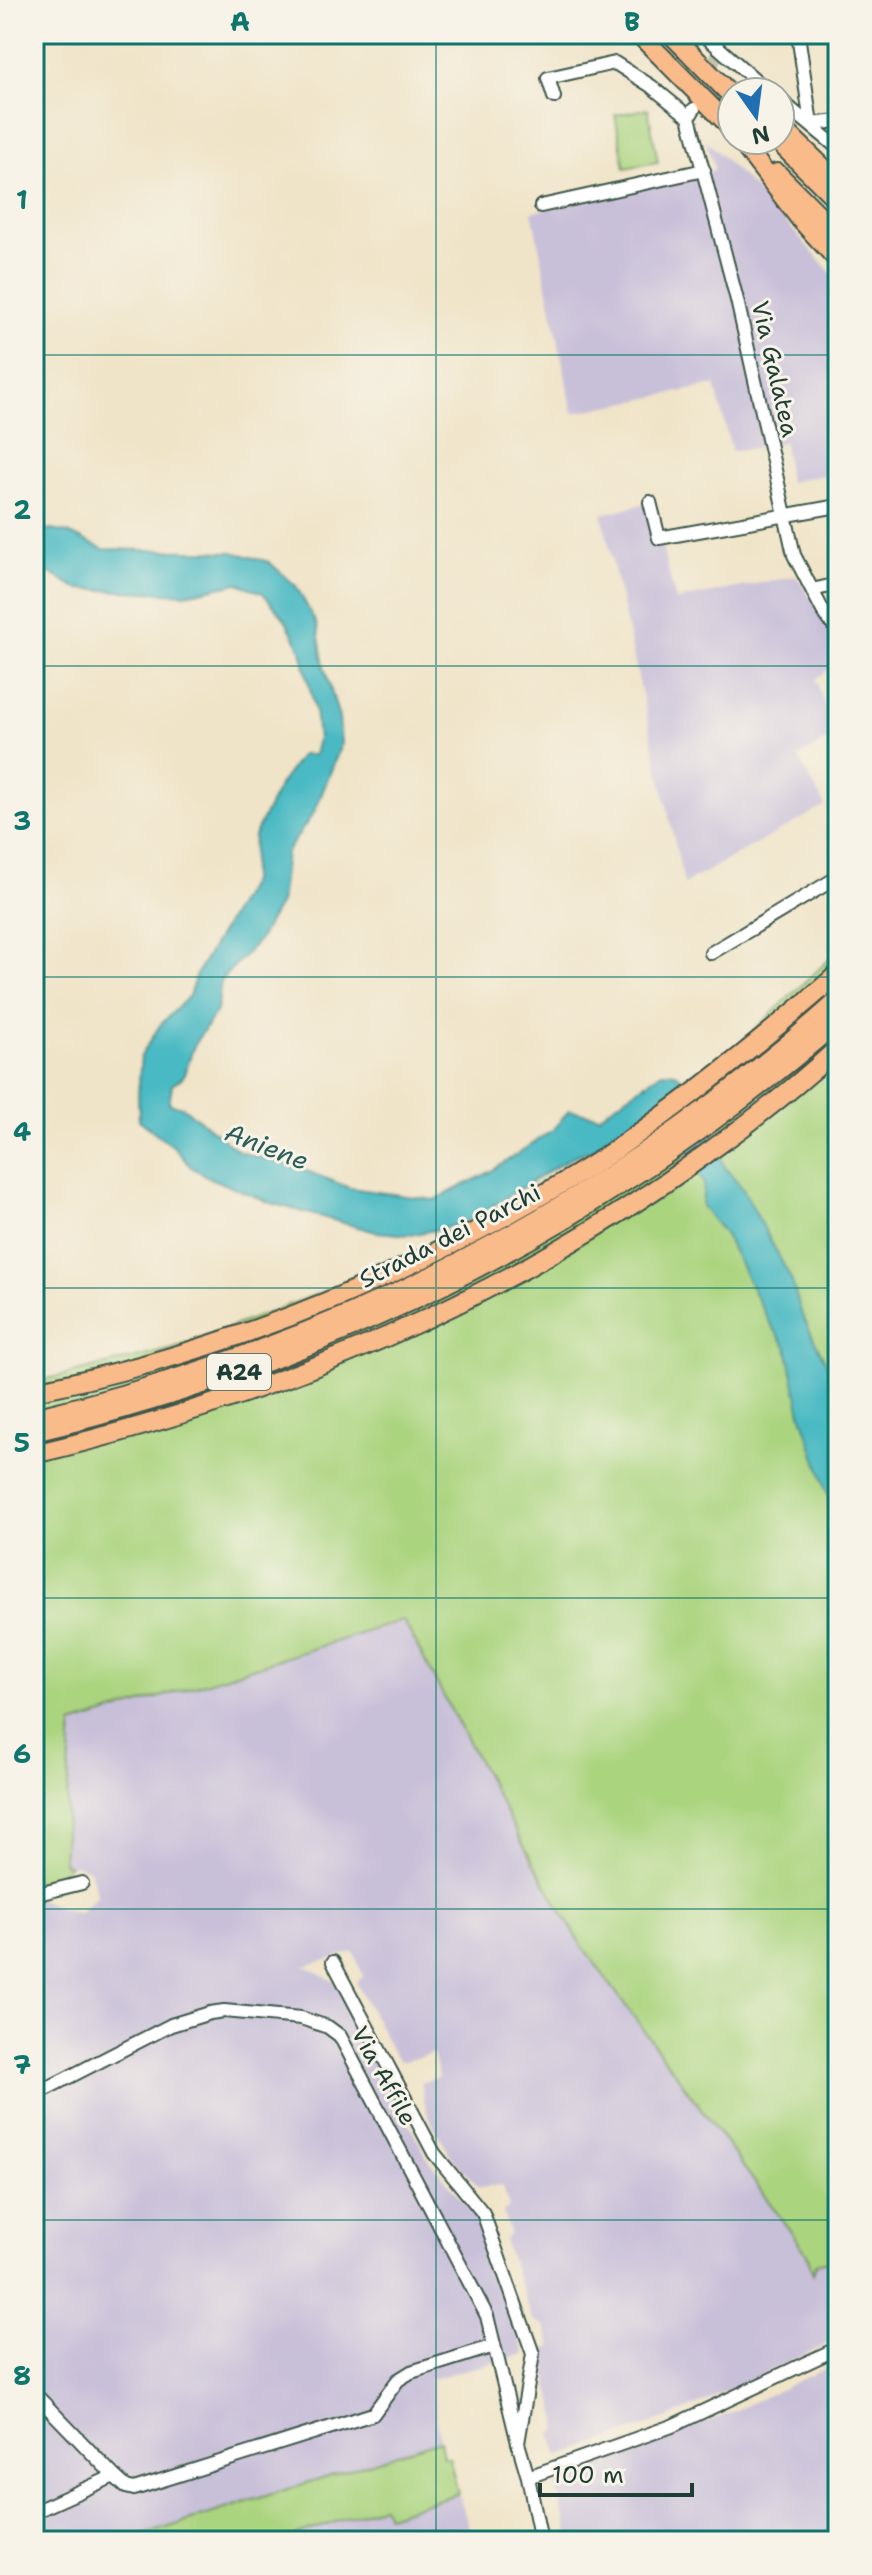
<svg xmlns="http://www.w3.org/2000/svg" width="872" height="2575" font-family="'Shantell Sans',sans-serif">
<rect width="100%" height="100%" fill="#f7f3e8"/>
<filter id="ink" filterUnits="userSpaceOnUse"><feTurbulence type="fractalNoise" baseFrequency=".0125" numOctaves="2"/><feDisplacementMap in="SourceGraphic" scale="16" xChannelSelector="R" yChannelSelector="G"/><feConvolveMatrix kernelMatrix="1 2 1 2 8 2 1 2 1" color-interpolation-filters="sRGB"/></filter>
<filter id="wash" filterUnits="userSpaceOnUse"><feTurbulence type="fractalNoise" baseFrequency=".006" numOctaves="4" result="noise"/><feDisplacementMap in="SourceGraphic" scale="32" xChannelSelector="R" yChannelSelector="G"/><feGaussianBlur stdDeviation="1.8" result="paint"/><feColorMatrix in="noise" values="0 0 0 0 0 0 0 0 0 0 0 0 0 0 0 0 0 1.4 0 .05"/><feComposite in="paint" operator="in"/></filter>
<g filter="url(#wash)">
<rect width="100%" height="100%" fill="#f0e4c8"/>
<path fill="#c8bfd8" d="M705 139 777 212 838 281V472L789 482 784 442 732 452 715 385 573 413 532 212 715 170Z
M650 502 676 600 796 576 838 639V662L816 679 834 736 798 757 825 806 684 884 602 514Z
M403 1620 521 1841 580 1943 807 2254 813 2272 816 2264 838 2258V2339L674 2416 558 2457 552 2432 557 2431 558 2420 540 2350 552 2347 545 2327 533 2321 504 2240 509 2232 503 2211 509 2208 503 2185 479 2187 452 2158 428 2116 420 2083 439 2077 433 2053 406 2061H400L394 2055 356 1982 363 1977 354 1952 302 1967H308L337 1983 428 2159 477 2218 525 2354 431 2379 440 2440 126 2541H34V1901L40 1899 61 1909 79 1913 97 1896 90 1869 63 1863 67 1803 65 1722Z
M838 2362V2541H571L554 2477 726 2415Z
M458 2493 474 2541H278L384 2506 388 2516Z"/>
<path fill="#abd47f" stroke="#65885a" stroke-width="2" d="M648 109 658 162 625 168 615 115Z
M838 951V2258L816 2264 813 2274 807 2254 580 1943 521 1841 403 1620 72 1725 63 1863 69 1865 47 1885 34 1889V1382L173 1349 378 1271 462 1229 648 1120 711 1071Z
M440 2440 443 2457H449L458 2493 387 2516 383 2506 278 2541H126Z"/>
<path fill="#4ab9c3" stroke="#347b7c" stroke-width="2" d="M34 523 40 528 68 533 103 549 233 552 269 562 296 586 317 625 324 666 339 718 341 745 315 811 286 853 280 903 258 941 221 980 217 1011 195 1043 183 1077 172 1085 169 1104 183 1107 240 1152 296 1167 350 1188 435 1200 490 1172 554 1129 569 1110 599 1116 662 1072 676 1073 690 1085 718 1145 724 1166 743 1189 791 1279 802 1315 837 1385 838 1525 801 1413 787 1348 768 1320 725 1235 702 1206 704 1184 668 1112 610 1144 574 1156 463 1224 410 1235 376 1232 271 1203 212 1179 191 1167 174 1147 139 1120 138 1094 141 1056 160 1025 189 996 196 975 251 881 254 836 280 784 301 755H314L318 739 315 710 301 650 285 619 263 593 238 583 186 594 78 589 34 564Z"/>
</g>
<g filter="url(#ink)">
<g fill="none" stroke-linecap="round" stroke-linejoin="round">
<path stroke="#c6c3aa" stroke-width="12" stroke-dasharray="12 6" stroke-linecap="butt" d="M698 98 717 55"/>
<g stroke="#3e564a" stroke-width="16">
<path id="minor" d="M703 34 769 92
M798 34 811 124 838 121
M554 97 548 78 615 63 651 86 689 117
M780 100 838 148
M694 109 689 117 737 300 794 555 823 611 838 632
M541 206 704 170
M650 502 659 538 838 506
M812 590 838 584
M711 953 838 877
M34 1895 82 1883
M333 1962 434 2153 483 2213 533 2354 518 2443 528 2477 541 2541
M34 2095 171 2025 210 2013 224 2011 301 2018 328 2027 340 2036 487 2316 518 2443
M34 2393 114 2476 126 2487 134 2489 373 2414 398 2380 411 2372 494 2346
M528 2477 672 2426 838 2348
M34 2512 114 2476"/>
</g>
<g stroke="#3e564a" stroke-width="22">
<path id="highway" d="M639 34 732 128
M671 34 732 96
M780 126 838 182
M740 140 801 220 838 260
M777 140 838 201
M777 173 838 234
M34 1391C195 1359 350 1300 494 1222 540 1196 586 1171 629 1140 702 1089 771 1033 838 974
M34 1418C338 1345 604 1210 838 1001
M34 1432C335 1361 605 1223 838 1021
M34 1454C277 1397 509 1298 710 1151 755 1119 798 1085 838 1048"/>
</g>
<use href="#minor" stroke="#fff" stroke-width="12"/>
<use href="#highway" stroke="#fabb8b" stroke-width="18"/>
</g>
</g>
<path fill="none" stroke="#0f766e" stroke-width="2" stroke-opacity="0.55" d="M436 34V2541M34 355H838M34 666H838M34 977H838M34 1288H838M34 1598H838M34 1909H838M34 2220H838"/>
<g text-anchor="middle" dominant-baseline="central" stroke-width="6" stroke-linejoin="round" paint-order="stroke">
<rect fill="#f7f3e8" stroke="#60746a" stroke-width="2" x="207" y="1354" width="64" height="36" rx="6"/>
<g font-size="22" font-weight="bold" fill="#1f3d34">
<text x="239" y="1372">A24</text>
</g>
<g font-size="24" fill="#1f3d34" stroke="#f7f3e8">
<text transform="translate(775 369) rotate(77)">Via Galatea</text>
<text transform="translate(450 1236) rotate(-27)">Strada dei Parchi</text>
<text transform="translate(384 2076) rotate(61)">Via Affile</text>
</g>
<g font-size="26" font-style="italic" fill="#2a5c58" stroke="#f7f3e8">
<text transform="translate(267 1146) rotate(21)">Aniene</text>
</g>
</g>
<rect width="872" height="2575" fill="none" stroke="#f7f3e8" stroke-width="88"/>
<g transform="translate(756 116) rotate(166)"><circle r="38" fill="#f7f3e8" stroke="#a1aaa0" stroke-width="2"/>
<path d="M0-6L14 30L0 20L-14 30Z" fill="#1f6fb2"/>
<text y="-12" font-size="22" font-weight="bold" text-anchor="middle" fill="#1f3d34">N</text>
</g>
<path d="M540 2483v12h152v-12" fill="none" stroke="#1f3d34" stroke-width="4"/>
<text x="552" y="2483" font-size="24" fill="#1f3d34" stroke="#f7f3e8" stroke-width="6" paint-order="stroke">100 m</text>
<rect x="44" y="44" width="784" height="2487" fill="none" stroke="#0f766e" stroke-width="3"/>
<g font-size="26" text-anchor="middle" font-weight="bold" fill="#0f766e">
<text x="240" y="31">A</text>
<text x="632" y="31">B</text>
<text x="22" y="209">1</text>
<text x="22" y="519">2</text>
<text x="22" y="830">3</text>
<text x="22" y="1141">4</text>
<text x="22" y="1452">5</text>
<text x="22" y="1763">6</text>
<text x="22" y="2074">7</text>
<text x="22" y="2385">8</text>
</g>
</svg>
